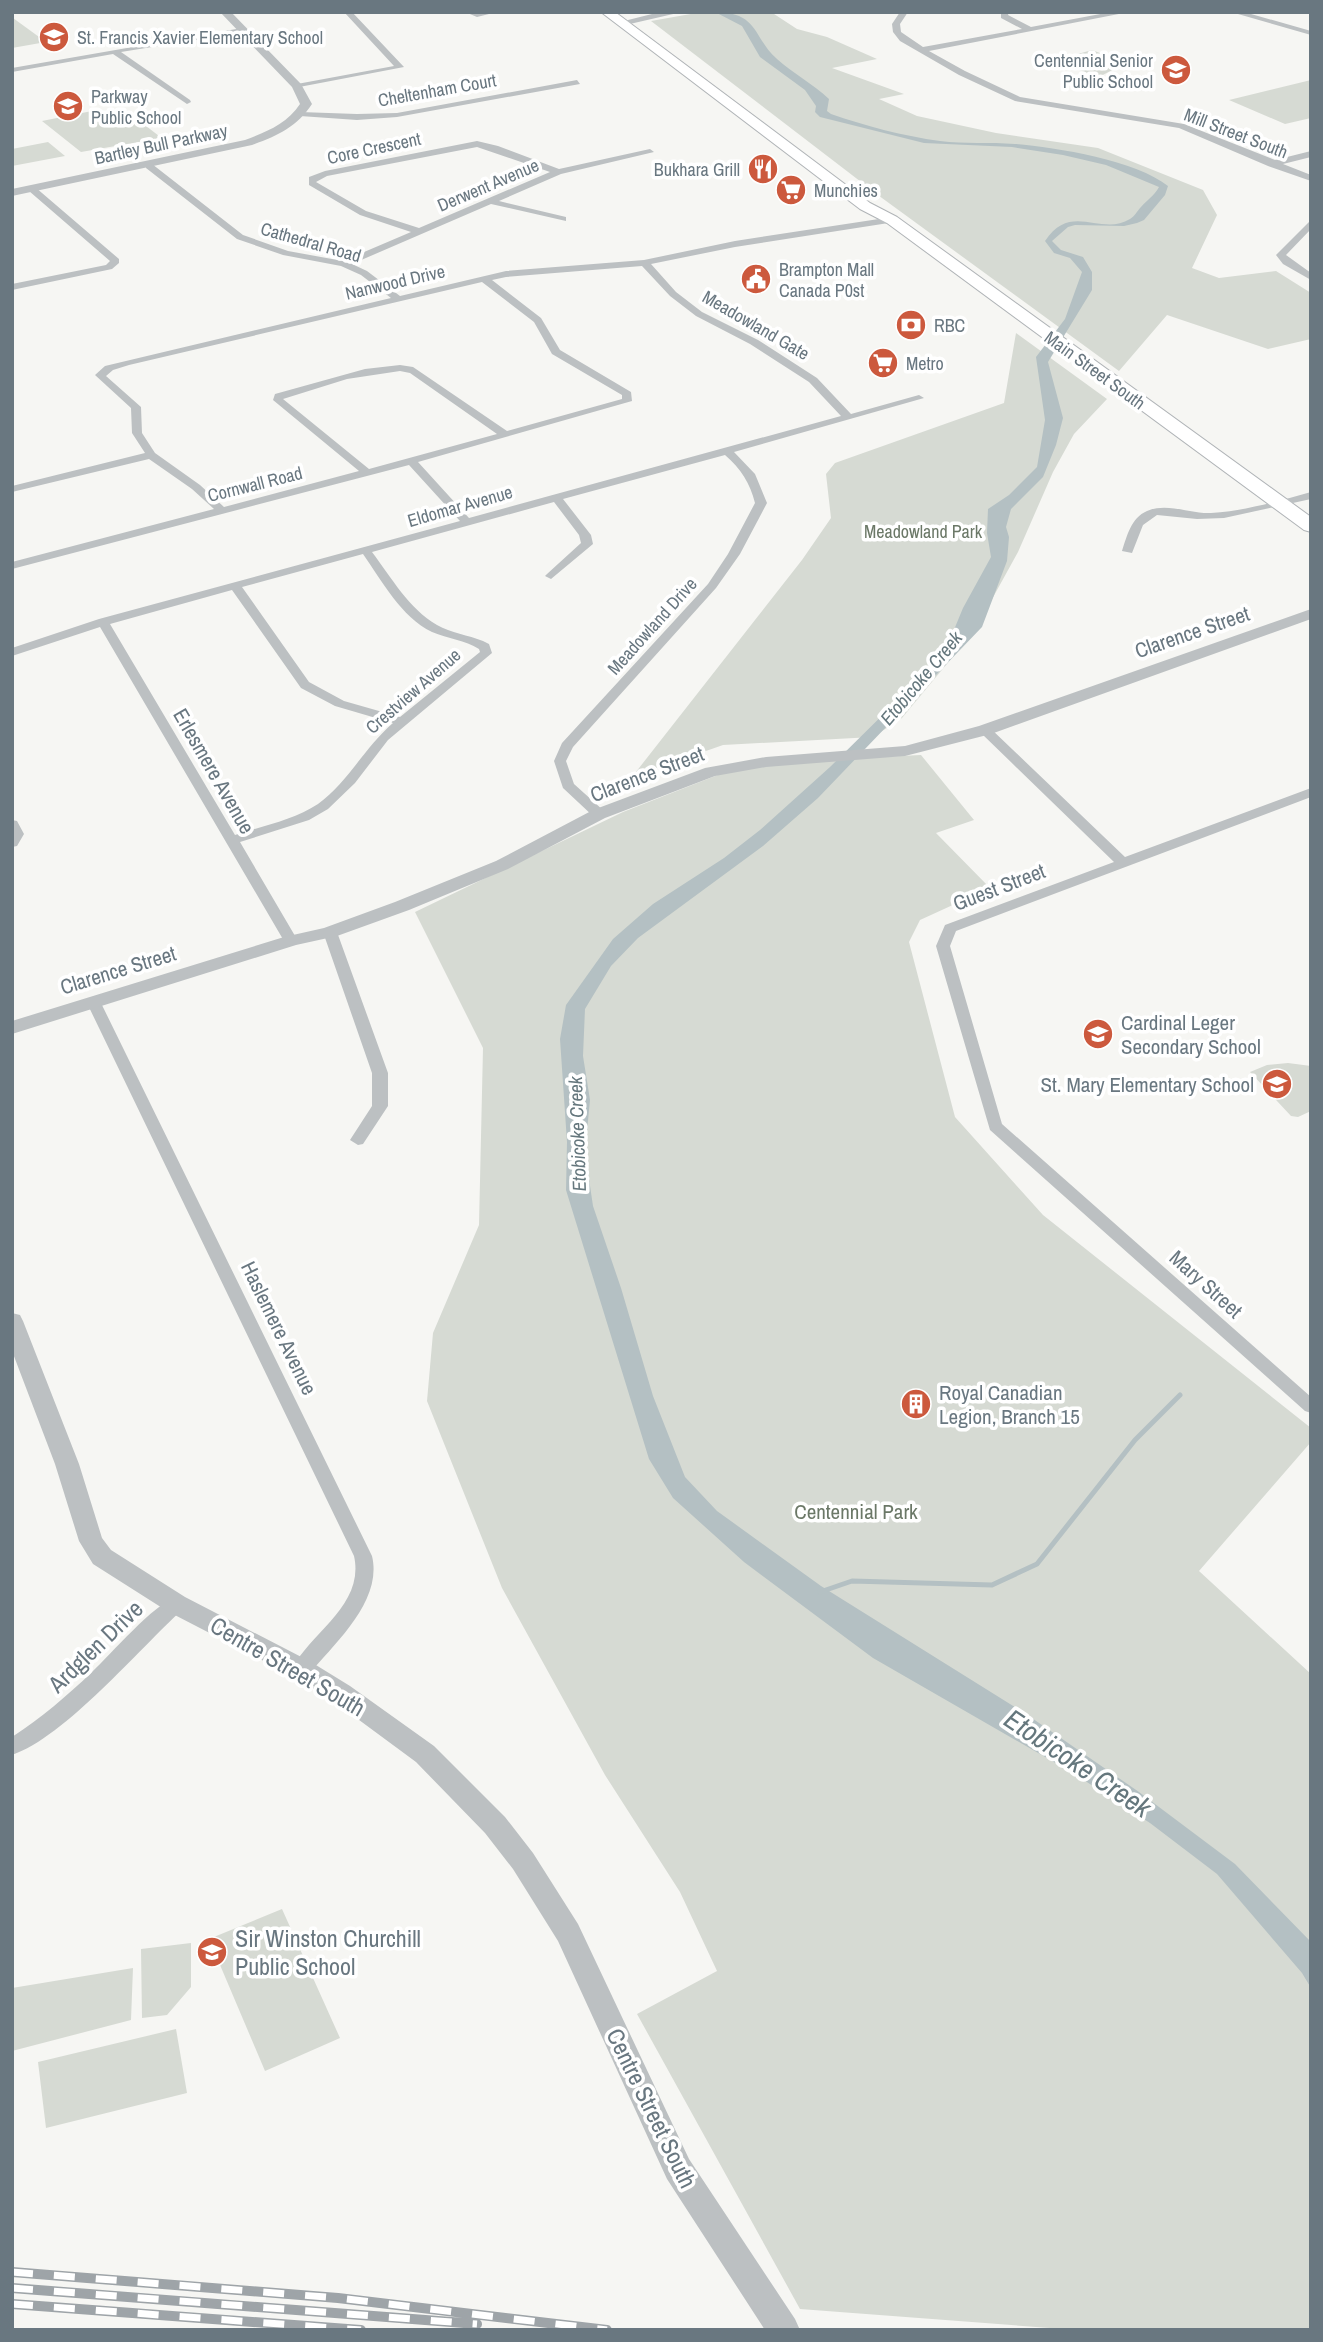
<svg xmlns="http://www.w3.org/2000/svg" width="1323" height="2342" font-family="'Archivo Narrow',sans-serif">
<rect width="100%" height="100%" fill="#f6f6f3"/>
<path fill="#d6dad3" d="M702 12H771L797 29 827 37 877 59 832 68 904 94 879 99 917 116 996 133 1098 148 1203 190 1217 215 1192 268 1219 278 1276 271 1311 293V339L1268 349 1167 315 1119 371 882 198 651 21Z
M12 18H13L46 42 12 48Z
M1092 50 1113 58 1117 63 1116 68 1099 77 1053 61Z
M1311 80V118L1285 124 1229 100Z
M92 111 107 122 137 119 159 136 156 139 81 152 42 121Z
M48 142 65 156 12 166V149Z
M1016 333 1107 399 1074 434 1053 472 1018 552 975 630 902 718 873 737 723 745 632 777 802 560 831 518 826 474 835 463 1004 403Z
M921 755 974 820 936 833 990 888 920 920 909 942 955 1117 1043 1215 1311 1428V1442L1199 1571 1311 1674V2330H1076L800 2309 637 2014 717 1971 680 1892 605 1775 502 1588 427 1401 433 1333 479 1225 483 1048 415 912 623 812 728 771 794 761Z
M1288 1063 1311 1066V1111L1298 1117 1291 1116 1250 1072 1267 1065Z
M282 1909 340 2038 265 2071 209 1939Z
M191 1943V1987L167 2015 142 2018 141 1949Z
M133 1968 131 2020 12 2051V1988Z
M176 2029 187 2093 46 2128 38 2062Z"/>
<path fill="#b4c0c3" d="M715 12C759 12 753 38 777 59 794 74 813 84 829 99L827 111 831 114C866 126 903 136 940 141 964 144 990 142 1015 144 1055 147 1137 161 1168 186L1165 195 1144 220 1137 223 1124 226 1075 225 1068 227 1052 241 1061 250 1083 257 1092 272V290L1048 362 1063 418 1056 445 1043 477 1011 509 1006 527 1009 537 1007 561 982 627 818 798 763 846 638 938 611 966 585 1009 583 1056 590 1100 585 1152 593 1206 621 1288 653 1396 685 1477 717 1511 821 1586 1026 1714 1139 1792 1235 1864 1311 1942V1988L1302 1973 1217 1874 1150 1823 1073 1773 873 1658 744 1562 673 1498 649 1459 566 1190 567 1142 560 1039 566 1005 613 939 653 904 724 858 760 830 830 767 917 681 951 637 963 608 991 557 987 533 988 509 1009 495 1037 467 1045 420 1036 357 1065 319 1082 272 1070 258 1054 253 1045 241C1071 201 1101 237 1130 219 1135 216 1137 211 1141 207 1147 200 1154 196 1159 187L1106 165 1063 155 1012 147 924 143 820 117 815 112 816 106 805 90 760 57 742 26Z"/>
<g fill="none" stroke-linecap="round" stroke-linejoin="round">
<path stroke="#b4c0c3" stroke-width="5" d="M820 1592 852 1581 992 1585 1037 1564 1135 1440 1180 1395"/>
<g stroke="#b0b4b7" stroke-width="2">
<path id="primary" d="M601 12H615L870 203 897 217 1311 517V532L1304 530 887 223 860 209Z"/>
</g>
<path fill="#bcc0c2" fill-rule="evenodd" d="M344 12H352L404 67 294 88 297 84 394 66Z
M465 12H497L477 17Z
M900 12H908L900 24 901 32 923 47 1022 29 1001 18V12H1009L1008 15 1031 27 1111 12H1129L929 51 965 71 1020 97 1184 124 1275 160 1311 151V157L1283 164 1311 175V181L1268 166 1179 128 1015 101 959 75 900 41 893 32 892 24Z
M1231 12H1244L1311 31V35Z
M242 28 245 32 121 52 190 100 191 102 187 104 113 54 12 72V68Z
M577 80 580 84 397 117 357 120 300 116 296 114 300 112 357 114 397 113Z
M477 141 498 146 559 169 650 149 654 152 561 174 499 201 566 217V221L491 204 352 264 367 271 400 296 506 271 644 260 735 241 892 217 895 218V222L735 247 651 264 676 292 702 312 758 340 817 378 851 414 919 395 924 398 734 452 755 474 767 503 740 554 716 588 573 747 566 761 574 784 604 811V817H594L563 788 554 761 562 743 708 584 728 554 755 503C750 483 741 469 725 455L563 499 591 535 593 544 551 579 545 576 547 574 581 543 579 535 554 502 372 552C391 577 409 609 437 625 451 633 468 635 483 641L489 644 492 653 388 740 355 783 328 809 309 820 240 842 298 941 291 945 284 941 100 627 12 656V648L99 619 460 521 409 465 12 569V562L214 509 192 489 149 459 12 492V486L145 453 132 433 131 408 95 375 105 366 391 298 361 275 341 266 283 255 237 239 146 168V164H152L243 235 288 251 343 261 411 232 360 215 309 185V177L325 171ZM477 147 550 172 419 228 366 211 316 182 327 176ZM642 266 670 296 696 316 750 344 809 382 841 416 469 518 418 462 632 401 631 392 560 350 541 318 492 280 506 277ZM482 282 534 322 552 354 622 395V399L507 431 413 367 400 365 365 369 275 394 273 400 359 471 224 507 200 485 155 453 142 433 141 407 106 376 113 370 129 365ZM400 371 410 373 497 434 369 469 283 399 347 379ZM363 554C382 581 401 617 432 632 448 639 465 640 479 649L480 652 400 717 344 701 309 682 242 587ZM232 590 301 688 335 706 393 723C365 747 348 782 318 804 294 820 262 826 235 835L110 624Z
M29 187H35L119 259V263L112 269 12 290V284L106 265 110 261 29 191Z
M1311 220V229L1286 255 1311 273V280L1283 264 1276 255Z
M1311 492V499L1224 518 1197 519 1157 515 1143 525 1132 553 1122 551C1127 536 1131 518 1147 511 1167 502 1190 514 1211 513 1245 511 1278 501 1311 492Z
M985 726 989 727 1125 857 1311 788V797L956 931 950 946 1002 1124 1311 1397V1413L1305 1411 990 1130 936 946 945 925 1114 862 981 733V727Z
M12 820 17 821 24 834 17 846 12 847Z
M330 928 337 932 388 1073V1106L363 1144 358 1145 350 1140 372 1106V1073L323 932Z
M93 997 100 1001 372 1556C383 1601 334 1644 309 1674L302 1677 295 1674 292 1669C311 1632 365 1605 354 1556L86 1001Z
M176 1597 183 1599 185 1604 183 1609C139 1649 65 1737 12 1755V1737C41 1718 67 1696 92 1672 111 1654 154 1604 176 1597Z"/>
<path fill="#bcc0c2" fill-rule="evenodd" d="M220 12H231L301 84 312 104C297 127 277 136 252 145L12 196V189L245 140C266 132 287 124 300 104L292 87Z
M660 12H682L621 26 616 23Z
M1311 609V619L991 734 905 756 766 767 715 776 605 818 508 869 409 910 337 936 296 945 12 1034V1021L284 937 324 928 395 902 496 861 593 810 705 768 766 757 905 746 979 726Z
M12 1313 20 1315 23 1321 79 1464 102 1538 111 1550 185 1597 311 1662 350 1686 434 1746 505 1817 533 1853 578 1924 689 2159 795 2319 800 2330H765L667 2179 558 1941 513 1869 485 1833 416 1762 332 1700 293 1676 167 1611 93 1564 79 1541 55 1464 12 1351Z"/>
<use href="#primary" fill="#fff" fill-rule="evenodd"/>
<g stroke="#9ea4a8" stroke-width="10">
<path id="rail" d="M12 2272 338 2298 607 2330
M12 2288 477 2324
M12 2304 361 2330"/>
</g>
<use href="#rail" stroke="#fff" stroke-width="7" stroke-dasharray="21" stroke-linecap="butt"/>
</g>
<defs>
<g id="school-disc" transform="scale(1.575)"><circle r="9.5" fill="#cc593d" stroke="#fff"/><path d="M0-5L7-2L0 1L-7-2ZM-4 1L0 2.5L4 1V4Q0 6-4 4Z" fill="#fff"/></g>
<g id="restaurant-disc" transform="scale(1.575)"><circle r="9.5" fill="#cc593d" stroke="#fff"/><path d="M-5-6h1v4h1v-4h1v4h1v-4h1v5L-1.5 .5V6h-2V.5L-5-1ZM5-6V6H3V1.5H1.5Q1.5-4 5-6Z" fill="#fff"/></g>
<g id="supermarket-disc" transform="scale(1.575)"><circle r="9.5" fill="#cc593d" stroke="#fff"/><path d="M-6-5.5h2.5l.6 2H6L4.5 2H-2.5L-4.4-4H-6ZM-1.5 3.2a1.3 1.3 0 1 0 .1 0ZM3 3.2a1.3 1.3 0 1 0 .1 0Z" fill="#fff"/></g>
<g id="civic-disc" transform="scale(1.575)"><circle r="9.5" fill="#cc593d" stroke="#fff"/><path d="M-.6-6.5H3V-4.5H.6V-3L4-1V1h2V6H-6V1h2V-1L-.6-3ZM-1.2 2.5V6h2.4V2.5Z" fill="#fff"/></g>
<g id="bank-disc" transform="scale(1.575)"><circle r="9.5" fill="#cc593d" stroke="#fff"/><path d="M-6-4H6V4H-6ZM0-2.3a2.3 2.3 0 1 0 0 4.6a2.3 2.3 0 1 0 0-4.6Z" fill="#fff"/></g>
<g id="building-disc" transform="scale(1.575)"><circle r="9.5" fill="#cc593d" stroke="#fff"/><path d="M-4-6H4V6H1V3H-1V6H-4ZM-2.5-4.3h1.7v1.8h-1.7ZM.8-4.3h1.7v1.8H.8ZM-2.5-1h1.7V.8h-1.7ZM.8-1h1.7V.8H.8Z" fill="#fff"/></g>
</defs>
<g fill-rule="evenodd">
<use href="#school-disc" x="54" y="37"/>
<use href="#school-disc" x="1176" y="70"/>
<use href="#school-disc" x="68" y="106"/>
<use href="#restaurant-disc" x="763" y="169"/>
<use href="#supermarket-disc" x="791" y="190"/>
<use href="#civic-disc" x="756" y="279"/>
<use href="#bank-disc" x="911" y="325"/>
<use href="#supermarket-disc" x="883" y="363"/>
<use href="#school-disc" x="1098" y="1034"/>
<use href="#school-disc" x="1277" y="1084"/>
<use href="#building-disc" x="916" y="1404"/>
<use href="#school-disc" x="212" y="1952"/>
</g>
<g text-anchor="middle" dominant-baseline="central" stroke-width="7" stroke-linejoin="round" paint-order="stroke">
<g font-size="18" fill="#697780" stroke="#fff" text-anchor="start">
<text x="77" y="37">St. Francis Xavier Elementary School</text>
<text x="1153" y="60" text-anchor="end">Centennial Senior<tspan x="1153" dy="21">Public School</tspan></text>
<text x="91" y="96">Parkway<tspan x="91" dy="21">Public School</tspan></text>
<text x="740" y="169" text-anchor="end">Bukhara Grill</text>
<text x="814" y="190">Munchies</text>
<text x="779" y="269">Brampton Mall<tspan x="779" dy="21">Canada P0st</tspan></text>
<text x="934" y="325">RBC</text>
<text x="906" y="363">Metro</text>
</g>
<g font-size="18" fill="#697780" stroke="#fff">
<text transform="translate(437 90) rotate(-10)">Cheltenham Court</text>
<text transform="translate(1236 133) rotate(21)">Mill Street South</text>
<text transform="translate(161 144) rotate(-12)">Bartley Bull Parkway</text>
<text transform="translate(374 148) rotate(-12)">Core Crescent</text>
<text transform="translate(488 185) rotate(-23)">Derwent Avenue</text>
<text transform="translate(311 242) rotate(16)">Cathedral Road</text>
<text transform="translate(395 282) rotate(-13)">Nanwood Drive</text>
<text transform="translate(756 325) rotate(30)">Meadowland Gate</text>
<text transform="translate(1095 370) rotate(36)">Main Street South</text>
<text transform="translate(255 484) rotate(-14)">Cornwall Road</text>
<text transform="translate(460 506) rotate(-16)">Eldomar Avenue</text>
<text transform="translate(652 626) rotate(-48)">Meadowland Drive</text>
<text transform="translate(413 691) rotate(-41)">Crestview Avenue</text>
</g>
<g font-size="18" fill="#6b7867" stroke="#fff">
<text x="923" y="531">Meadowland Park</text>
</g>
<g font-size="19" font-style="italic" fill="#65777d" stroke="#fff">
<text transform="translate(921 678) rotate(-50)">Etobicoke Creek</text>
<text transform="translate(577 1134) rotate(-92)">Etobicoke Creek</text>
</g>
<g font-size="21" fill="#697780" stroke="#fff">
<text transform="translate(1192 632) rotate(-19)">Clarence Street</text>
<text transform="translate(214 771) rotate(60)">Erlesmere Avenue</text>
<text transform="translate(647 774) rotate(-21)">Clarence Street</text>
<text transform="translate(999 887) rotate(-21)">Guest Street</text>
<text transform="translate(118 970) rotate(-17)">Clarence Street</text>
<text transform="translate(1206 1284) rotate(42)">Mary Street</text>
<text transform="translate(279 1328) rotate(64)">Haslemere Avenue</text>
</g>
<g font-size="21" fill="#697780" stroke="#fff" text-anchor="start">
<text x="1121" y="1022">Cardinal Leger<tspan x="1121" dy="24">Secondary School</tspan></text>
<text x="1254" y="1084" text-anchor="end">St. Mary Elementary School</text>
<text x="939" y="1392">Royal Canadian<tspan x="939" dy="24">Legion, Branch 15</tspan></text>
</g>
<g font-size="21" fill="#6b7867" stroke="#fff">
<text x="856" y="1511">Centennial Park</text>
</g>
<g font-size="24" fill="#697780" stroke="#fff">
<text transform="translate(95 1646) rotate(-44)">Ardglen Drive</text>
<text transform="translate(288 1666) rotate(30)">Centre Street South</text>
<text transform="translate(652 2108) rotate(64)">Centre Street South</text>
</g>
<g font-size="24" fill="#697780" stroke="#fff" text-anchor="start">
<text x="235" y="1938">Sir Winston Churchill<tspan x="235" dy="28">Public School</tspan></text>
</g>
<g font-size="28" font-style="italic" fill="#65777d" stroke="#fff">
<text transform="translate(1078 1763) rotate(34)">Etobicoke Creek</text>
</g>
</g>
<rect width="1323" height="2342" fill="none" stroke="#697780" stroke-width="28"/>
</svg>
